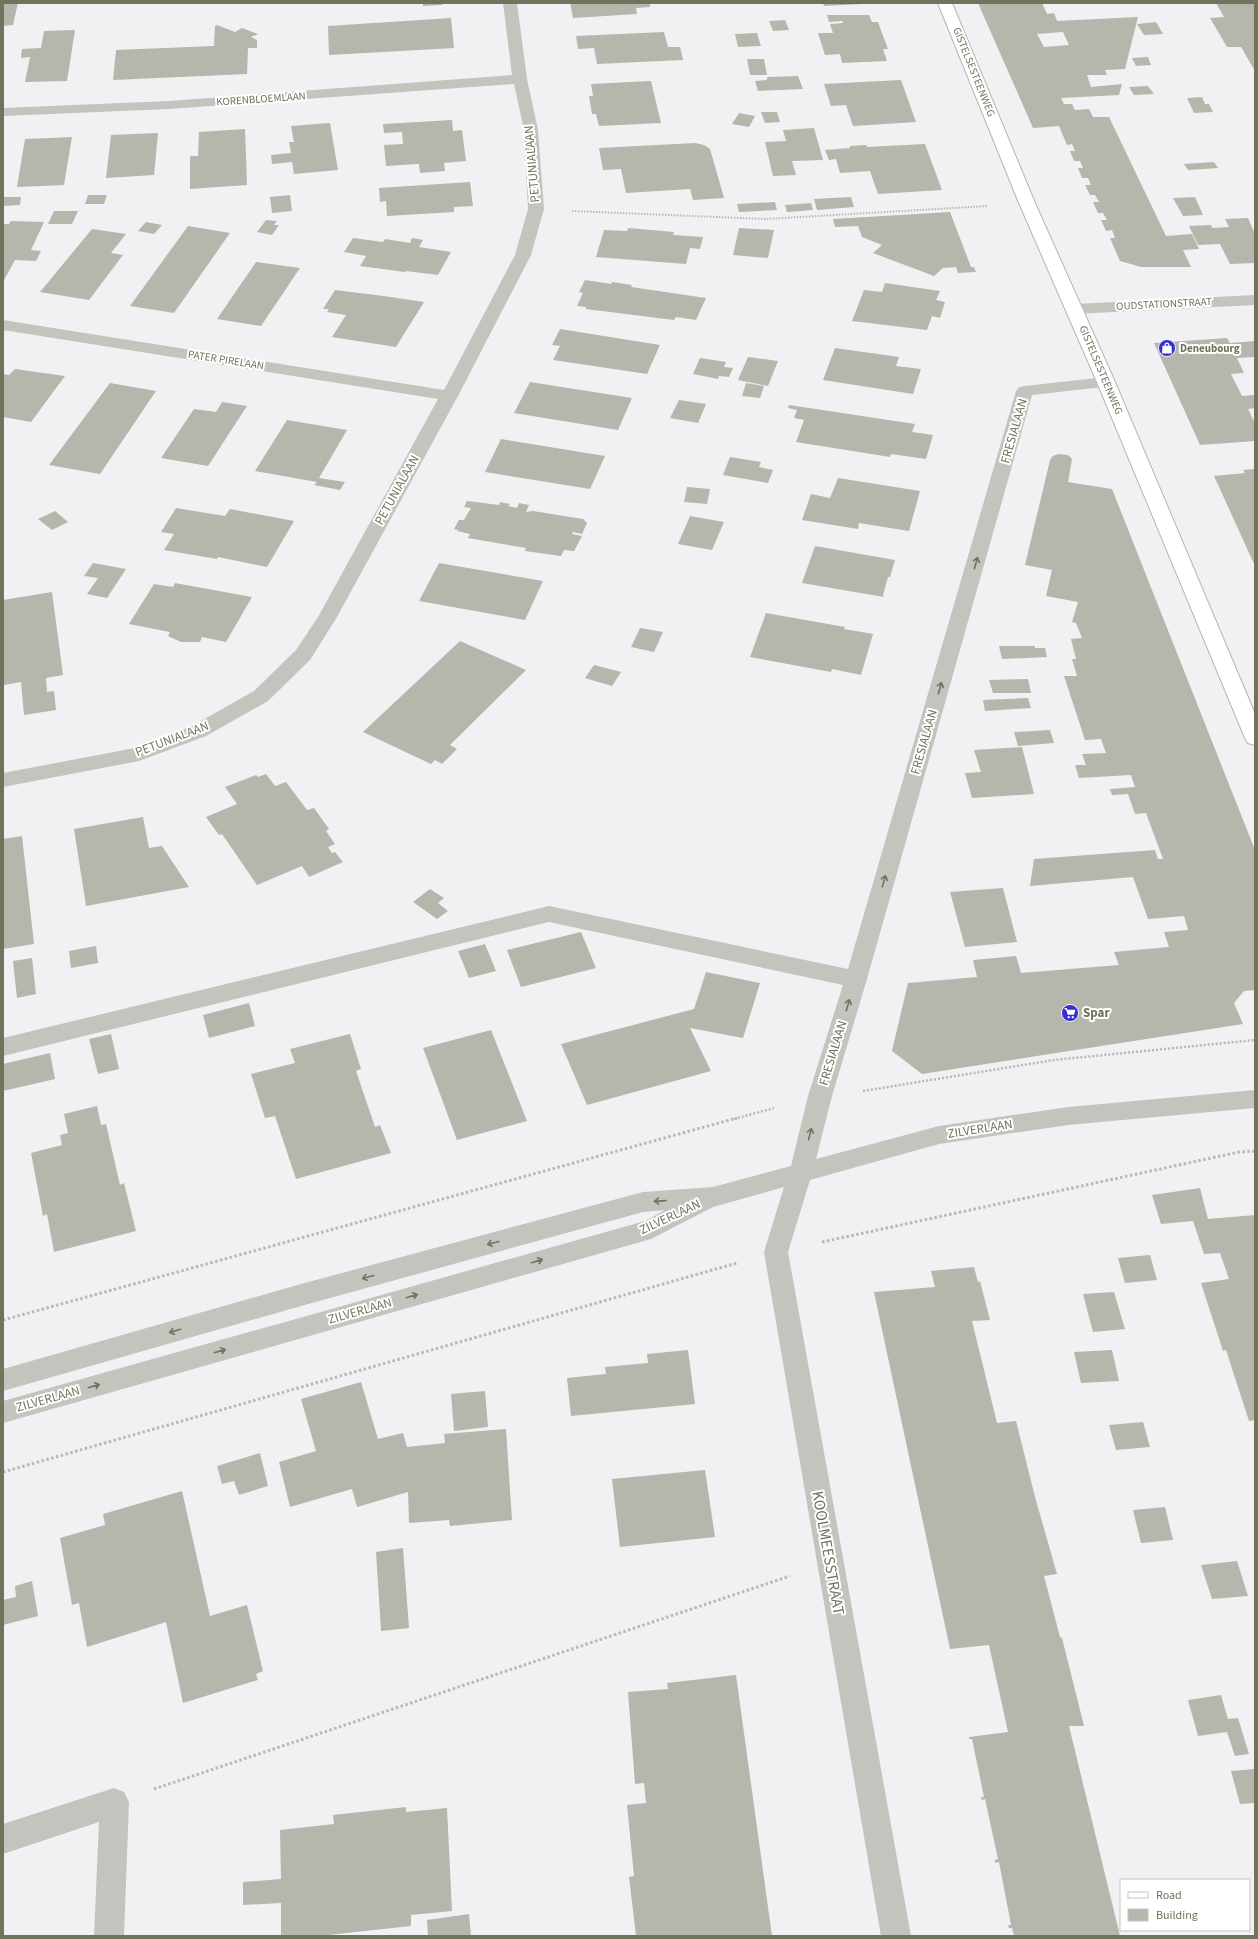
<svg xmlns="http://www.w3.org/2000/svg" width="1258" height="1939" font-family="'Source Sans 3',sans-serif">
<rect width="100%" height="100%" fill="#f3f0f4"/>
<path fill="#b5b6ac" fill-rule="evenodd" d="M3 3H18L13 25 3 26Z
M423 3H442V5L423 6Z
M570 3H650V7L636 8 637 14 573 18Z
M823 3H862V4L824 6Z
M978 3H1042L1047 14 1054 13 1057 21 1138 17 1125 69 1105 70 1107 75H1087L1091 87 1122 84 1119 95 1061 98 1064 104H1072L1075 110 1089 109 1093 117H1109L1166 236 1192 234 1199 249 1183 250 1191 267H1141L1120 261 1110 238H1115L1112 230 1106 231 1101 220H1107L1103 213H1098L1093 202H1099L1095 195H1090L1085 185H1091L1088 178H1082L1078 168H1083L1080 161H1074L1070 151H1075L1072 144 1067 145 1059 126 1033 128ZM1063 32 1069 45 1044 47 1037 34Z
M1216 3H1255V71L1241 47H1227L1210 18 1224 17Z
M827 15H869L872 22H878L888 49H883L887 61 842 63 840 54 825 55 818 33H833L830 24 843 23 842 21 829 22Z
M451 18 454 48 329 55 328 26Z
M785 20 789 30 773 31 769 21Z
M1156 22 1163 34 1144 35 1137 24Z
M217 25 235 32 242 28 258 34 251 37 257 40V48H248L247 74 113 80 116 50 214 46 215 26Z
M75 30 67 81 25 82 30 57 21 58 22 49 41 48 44 31Z
M664 32 668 47H680L683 60 597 64 594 48 578 49 576 36Z
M757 33 761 46 738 47 735 34Z
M1148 57 1151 65 1136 66 1132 58Z
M747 59H764L767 75H750Z
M798 76 803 89 758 91 755 81 767 80V77Z
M901 80 916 122 853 126 846 105 831 106 824 84Z
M651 81 661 123 599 126 596 114H592L589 96H593L591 84Z
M1148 86 1154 94 1134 95 1129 87Z
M1202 97 1205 104H1209L1213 112 1194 113 1187 98Z
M761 112H777L780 122 765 123Z
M739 113 755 116 749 127 732 124Z
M452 120 453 131 462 130 466 161 444 163 445 171 420 173 419 164 386 166 384 145 403 144 402 132 384 133 383 124Z
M330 123 338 170 294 174 292 162 272 164 271 155 291 153 289 142H294L291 126Z
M814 128 823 160 792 161 796 175 773 176 765 142 786 141 783 130Z
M245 129 247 185 190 189V156H198L199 132Z
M158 133 154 175 106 178 111 135Z
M72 137 64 185 17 187 25 139Z
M695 143 704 145 710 149 724 198 693 200 690 189 626 193 621 169 603 170 599 148Z
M925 144 942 190 878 194 870 171 840 173 836 159 829 160 825 150 850 148V146L866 145 867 147Z
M1214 162 1218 168 1188 170 1184 164Z
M470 182 473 206 454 207V212L387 216 386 201 380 202 379 188Z
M88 195H107L104 204H85Z
M290 195 292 211 272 213 270 197Z
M3 197H21L20 205 3 206Z
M851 197 854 207 817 210 814 199Z
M1195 197 1203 215 1183 216 1173 198Z
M775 202 777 210 739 212 737 204Z
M811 203 813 210 787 212 785 205Z
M54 211H78L72 224H48Z
M950 212 971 267H974L976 272 958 273 956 267 943 268 934 276 873 253 882 245 862 237 858 226 835 227 833 219Z
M1248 218 1255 234V263L1230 264 1220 244 1198 245 1189 226 1211 225 1212 228 1229 227 1225 219Z
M266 220 277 221 274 225H279L272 235 257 232Z
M11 221 44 222 31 250 41 251 36 261 15 260 3 282V224H9Z
M146 222 162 225 154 234 138 231Z
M188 226 230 233 174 313 130 306Z
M628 228 674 232 673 235 703 237 700 249 690 248 686 264 596 257 604 230 627 231Z
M739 228 774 230 768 258 733 255Z
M92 229 126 234 111 253 123 255 89 300 40 292Z
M353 238 383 242 385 239 410 243 412 238 423 240 419 247 451 252 438 275 406 271 405 272 360 266 366 256 344 252Z
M256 262 300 268 261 326 217 319Z
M585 280 611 284 612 282 632 285 631 287 706 298 696 320 676 317 674 320 586 309V307L577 306 583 293 579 292Z
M885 283 940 291 936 300 945 302 940 318 932 316 927 330 852 321 864 290 882 292Z
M335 290 384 296 424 302 396 347 332 337 346 315 327 312 329 309H323Z
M560 329 660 345 647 374 553 360 560 346 552 345Z
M1227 338 1230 343 1255 341V357L1237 358 1244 373 1231 374 1242 396 1254 395 1255 398V408L1248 409 1255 423V441L1200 445 1154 343Z
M835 348 899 357 896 366 921 369 913 394 823 380Z
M748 357 778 361 768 386 738 380Z
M700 358 726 362 724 367 733 368 729 377 719 376 718 379 693 374Z
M15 369 65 376 31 422 3 417V374L9 375Z
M530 382 632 398 618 430 514 413Z
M110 383 156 391 100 474 49 465Z
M746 383 764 386 760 398 742 396Z
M679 400 706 404 698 423 670 418Z
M222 402 247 406 208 466 161 458 194 409 216 412Z
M789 405 915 424 912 432 933 435 926 459 891 454 890 457 796 442 804 420 794 418 797 410 788 408Z
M287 420 347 430 319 478 345 482 340 490 314 485 317 482 255 471Z
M501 439 605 456 590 489 485 472Z
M1058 454 1068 455 1072 459 1068 482 1112 489 1255 850V990L1244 991 1234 1003 1243 1024 922 1074 892 1051 908 983 977 977 973 960 1016 956 1021 973 1119 965 1114 952 1169 947 1164 932 1188 930 1184 916 1148 919 1133 877 1030 886 1034 859 1155 850 1158 859H1163L1146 813 1135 814 1128 794 1112 795 1110 789 1135 787 1131 775 1079 778 1075 765H1086L1082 754 1106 753 1101 739 1085 740 1064 676H1077L1072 659H1076L1071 639 1082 638 1076 623 1072 622 1078 602 1046 596 1052 570 1025 565 1050 460 1053 456Z
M730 457 761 462 759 467 773 470 768 483 723 475Z
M1255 469V566L1214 476 1245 473 1243 470Z
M838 478 920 491 909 531 859 523 858 529 802 520 811 494 830 498Z
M687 487 710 489 707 504 684 502Z
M467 501 499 505 500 502 510 504 508 506 517 508 519 503 529 505 526 512 533 511 583 519 587 523 582 534 573 532 572 534 582 536 574 551 564 550 561 556 525 551 526 548 468 538 470 534 457 531 458 530 454 529 459 520H464L471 508 464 507Z
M176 508 225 516 230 509 294 521 267 567 218 557 217 559 164 550 174 534 161 532Z
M55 511 68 522 52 530 38 519Z
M690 516 724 522 712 550 678 544Z
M815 546 895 560 890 577H888L883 595 884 597 802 583Z
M93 563 126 569 107 598 87 594 98 578 84 576Z
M439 563 543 581 525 620 419 601Z
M175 583 252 597 226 642 202 637 200 642H181L168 636 170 632 129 624 154 584 173 587Z
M52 592 63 675 46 678 47 692 54 691 56 710 24 715 21 682 4 685 3 600Z
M766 613 845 627 844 629 873 634 861 675 832 669 831 672 750 657Z
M640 628 663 632 654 652 631 647Z
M460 641 526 670 450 745 457 749 442 764 435 760 431 764 363 732Z
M999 646H1035V648H1045L1047 657 1002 659Z
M594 665 621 672 612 686 585 678Z
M1028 679 1031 693H993L989 680Z
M1028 698 1031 708 985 711 983 700Z
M1050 730 1054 743 1018 746 1014 732Z
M1022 747 1034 794 972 798 965 773 981 772 974 750Z
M266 774 275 786 286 782 307 810 314 808 329 829 326 831 335 844 328 847 332 853 335 852 343 862 309 877 302 866 257 885 222 834 219 835 206 817 237 804 225 787 256 775 258 777Z
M143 817 149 848 162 846 189 887 86 906 74 829Z
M22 836 34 944 3 949V839Z
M1003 888 1017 942 965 947 950 892Z
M430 889 444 898 438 903 448 911 437 919 413 902Z
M581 932 596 968 521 987 507 950Z
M485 944 496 971 469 978 458 951Z
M96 946 98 963 71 968 69 951Z
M32 958 36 994 17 998 13 961Z
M706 972 760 983 743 1038 690 1028 711 1071 587 1105 561 1044 694 1009Z
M249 1003 255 1026 209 1038 203 1015Z
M491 1030 527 1121 457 1140 423 1048Z
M111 1034 119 1069 98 1074 89 1039Z
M350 1034 361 1069 356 1071 375 1127 380 1125 391 1153 296 1179 275 1116 265 1118 251 1074 295 1063 290 1049Z
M50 1053 55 1079 3 1091V1064Z
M97 1106 101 1125 106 1124 120 1185 124 1183 136 1231 54 1252 47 1214 43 1216 31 1153 62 1145 60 1135 68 1133 64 1114Z
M1200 1188 1208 1219 1255 1215V1420L1249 1421 1226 1350 1223 1351 1201 1283 1229 1279 1220 1253 1204 1254 1193 1221 1161 1224 1152 1195Z
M1150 1255 1157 1280 1125 1283 1118 1258Z
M974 1267 978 1282 980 1281 990 1320 972 1321 997 1423 1016 1421 1035 1497 1057 1574 1044 1576 1060 1637 1062 1638 1084 1726H1069L1120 1936H1014L1012 1928H1009L1008 1925H1011L999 1862 995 1863V1860L998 1859 985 1799 982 1800 981 1797H984L972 1739H969V1737L1008 1732 989 1645 950 1649 874 1292 935 1287 931 1271Z
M1114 1292 1125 1329 1093 1332 1083 1294Z
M688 1350 695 1404 571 1416 567 1378 606 1374 605 1367 648 1363 647 1354Z
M1112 1350 1119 1381 1081 1383 1074 1352Z
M361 1382 378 1439 403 1433 407 1447 445 1443 444 1434 506 1429 512 1520 450 1526 449 1520 409 1523 408 1492 357 1507 352 1489 290 1507 279 1462 316 1451 301 1399Z
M485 1391 488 1427 454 1431 451 1394Z
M1143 1422 1150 1447 1116 1450 1109 1425Z
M260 1453 268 1486 239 1495 234 1481 222 1484 217 1466Z
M705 1470 715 1537 620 1547 612 1479Z
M182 1491 210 1616 247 1605 263 1671 256 1674 258 1680 183 1703 166 1622 87 1647 79 1603 72 1605 60 1538 105 1525 103 1514Z
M1165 1507 1173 1540 1141 1543 1133 1510Z
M403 1548 409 1628 381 1631 376 1552Z
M1237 1561 1248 1596 1212 1599 1201 1565Z
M32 1581 38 1616 3 1625V1600L16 1597 15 1586Z
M736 1675 772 1936H636L629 1877 634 1876 627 1805 646 1803 644 1783 635 1784 628 1692 668 1689 667 1683Z
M1221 1695 1228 1719 1238 1718 1249 1754 1235 1756 1227 1732 1198 1736 1188 1700Z
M1255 1769V1803L1240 1804 1231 1771Z
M406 1807V1812L447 1808 452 1911 411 1915V1926L319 1936H281V1903L243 1905V1882L281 1879 280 1830 334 1824 333 1815Z
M469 1914 471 1936H428L427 1920Z"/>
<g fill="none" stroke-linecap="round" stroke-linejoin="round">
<g stroke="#b4b6ae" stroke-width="2">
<path id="major" d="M938 3H952L1035 203 1115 382 1255 714V745L1248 743 1245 738 1097 382 1019 203Z"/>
</g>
<path stroke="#b7b9b3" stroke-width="2" stroke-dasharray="1.5 1.5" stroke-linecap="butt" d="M572 211 766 219 988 206"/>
<path stroke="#b7b9b3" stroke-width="2.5" stroke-dasharray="2 2" stroke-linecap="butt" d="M863 1091 1054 1060 1255 1040
M734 1119 774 1108"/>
<path stroke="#b7b9b3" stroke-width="3" stroke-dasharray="2.5 2.5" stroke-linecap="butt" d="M822 1242 1239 1152 1255 1151
M3 1320 737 1118
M3 1472 737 1263
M154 1789 790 1576"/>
<path fill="#c2c4bd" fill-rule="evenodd" d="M503 3H517L527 79 538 130 544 209 531 255 458 396 337 617 310 660 268 701 206 736 139 761 3 787V773L135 748 192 726 254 691 296 650 318 617 438 399 3 330V320L444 390 515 255 528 209 524 130 514 84 169 109 3 116V108L169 101 512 75Z
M1255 295V305L1074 314 1068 312 1066 309 1068 306 1074 304Z
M1106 377 1112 378 1115 382 1112 386 1032 395 867 979 832 1096 816 1159 939 1126 1068 1107 1255 1090V1108L1068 1125 939 1144 810 1180 788 1252 911 1936H881L764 1252 784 1187 713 1207 651 1239 3 1423V1401L645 1221 665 1210 643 1212 301 1306 3 1391V1369L301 1284 643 1192 713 1187 791 1166 808 1096 843 985 549 922 3 1056V1038L549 906 848 969 1016 391 1019 387 1025 386Z
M114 1788 124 1792 129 1802 124 1936H94L99 1822 3 1854V1824Z"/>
<use href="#major" fill="#fff" fill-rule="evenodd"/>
</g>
<defs><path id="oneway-shaft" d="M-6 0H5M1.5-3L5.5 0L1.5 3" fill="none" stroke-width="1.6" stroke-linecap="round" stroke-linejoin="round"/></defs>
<g stroke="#6f745d">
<use href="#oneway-shaft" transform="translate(976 563) rotate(-74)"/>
<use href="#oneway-shaft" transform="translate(940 688) rotate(-74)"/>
<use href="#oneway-shaft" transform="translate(884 881) rotate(-74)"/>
<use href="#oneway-shaft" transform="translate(848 1005) rotate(-73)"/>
<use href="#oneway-shaft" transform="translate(810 1134) rotate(-76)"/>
<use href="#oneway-shaft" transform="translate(660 1201) rotate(176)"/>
<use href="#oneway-shaft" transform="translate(493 1243) rotate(165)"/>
<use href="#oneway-shaft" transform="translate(537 1261) rotate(-16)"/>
<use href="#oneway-shaft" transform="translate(368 1277) rotate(165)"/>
<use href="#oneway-shaft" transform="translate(412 1296) rotate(-16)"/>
<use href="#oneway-shaft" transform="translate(175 1331) rotate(164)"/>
<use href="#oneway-shaft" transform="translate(220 1351) rotate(-16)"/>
<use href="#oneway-shaft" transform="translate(94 1386) rotate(-16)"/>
</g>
<defs>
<g id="shop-disc" transform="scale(0.9)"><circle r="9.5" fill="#352fd6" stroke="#fff"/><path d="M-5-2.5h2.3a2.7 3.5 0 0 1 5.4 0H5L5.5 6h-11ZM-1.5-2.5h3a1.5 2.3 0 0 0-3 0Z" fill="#fff"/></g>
<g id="supermarket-disc" transform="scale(0.9)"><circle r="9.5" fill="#352fd6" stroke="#fff"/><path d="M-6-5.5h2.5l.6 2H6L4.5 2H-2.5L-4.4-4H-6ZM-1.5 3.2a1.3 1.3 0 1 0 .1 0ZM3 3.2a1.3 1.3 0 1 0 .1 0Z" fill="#fff"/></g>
</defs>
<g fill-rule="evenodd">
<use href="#shop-disc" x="1167" y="348"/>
<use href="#supermarket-disc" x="1070" y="1013"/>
</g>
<g text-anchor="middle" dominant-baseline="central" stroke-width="4" stroke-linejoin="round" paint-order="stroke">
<g font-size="11" fill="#6f745d" stroke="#fff">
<text transform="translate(974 72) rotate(68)">GISTELSESTEENWEG</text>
<text transform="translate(261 99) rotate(-4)">KORENBLOEMLAAN</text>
<text transform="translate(1164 304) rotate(-3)">OUDSTATIONSTRAAT</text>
<text transform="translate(226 360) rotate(9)">PATER PIRELAAN</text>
<text transform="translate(1101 370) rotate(67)">GISTELSESTEENWEG</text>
</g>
<g font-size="11" font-weight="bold" fill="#6f745d" stroke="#fff" text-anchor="start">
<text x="1180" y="348">Deneubourg</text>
</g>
<g font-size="13" fill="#6f745d" stroke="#fff">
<text transform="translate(532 164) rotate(-95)">PETUNIALAAN</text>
<text transform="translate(1014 431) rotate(-74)">FRESIALAAN</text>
<text transform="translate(397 490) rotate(-61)">PETUNIALAAN</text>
<text transform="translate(172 739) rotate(-21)">PETUNIALAAN</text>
<text transform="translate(924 742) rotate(-74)">FRESIALAAN</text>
<text transform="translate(833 1053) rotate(-73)">FRESIALAAN</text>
<text transform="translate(980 1129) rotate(-9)">ZILVERLAAN</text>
<text transform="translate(670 1217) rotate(-25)">ZILVERLAAN</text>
<text transform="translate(360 1311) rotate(-16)">ZILVERLAAN</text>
<text transform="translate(48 1399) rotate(-16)">ZILVERLAAN</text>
</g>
<g font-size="13" font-weight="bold" fill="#6f745d" stroke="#fff" text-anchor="start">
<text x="1083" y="1013">Spar</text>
</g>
<g font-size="16" fill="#6f745d" stroke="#fff">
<text transform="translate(828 1553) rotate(80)">KOOLMEESSTRAAT</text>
</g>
</g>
<rect width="1258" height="1939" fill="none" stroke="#6f745d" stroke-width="8"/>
<rect x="1120" y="1879" width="130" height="52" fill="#ffffff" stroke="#c5c7be"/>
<rect x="1128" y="1892" width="20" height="6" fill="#ffffff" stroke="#c5c7be"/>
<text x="1156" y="1899" font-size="12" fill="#6f745d">Road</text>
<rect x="1128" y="1909" width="20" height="12" fill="#b5b6ac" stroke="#c5c7be"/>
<text x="1156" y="1919" font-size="12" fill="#6f745d">Building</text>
</svg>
